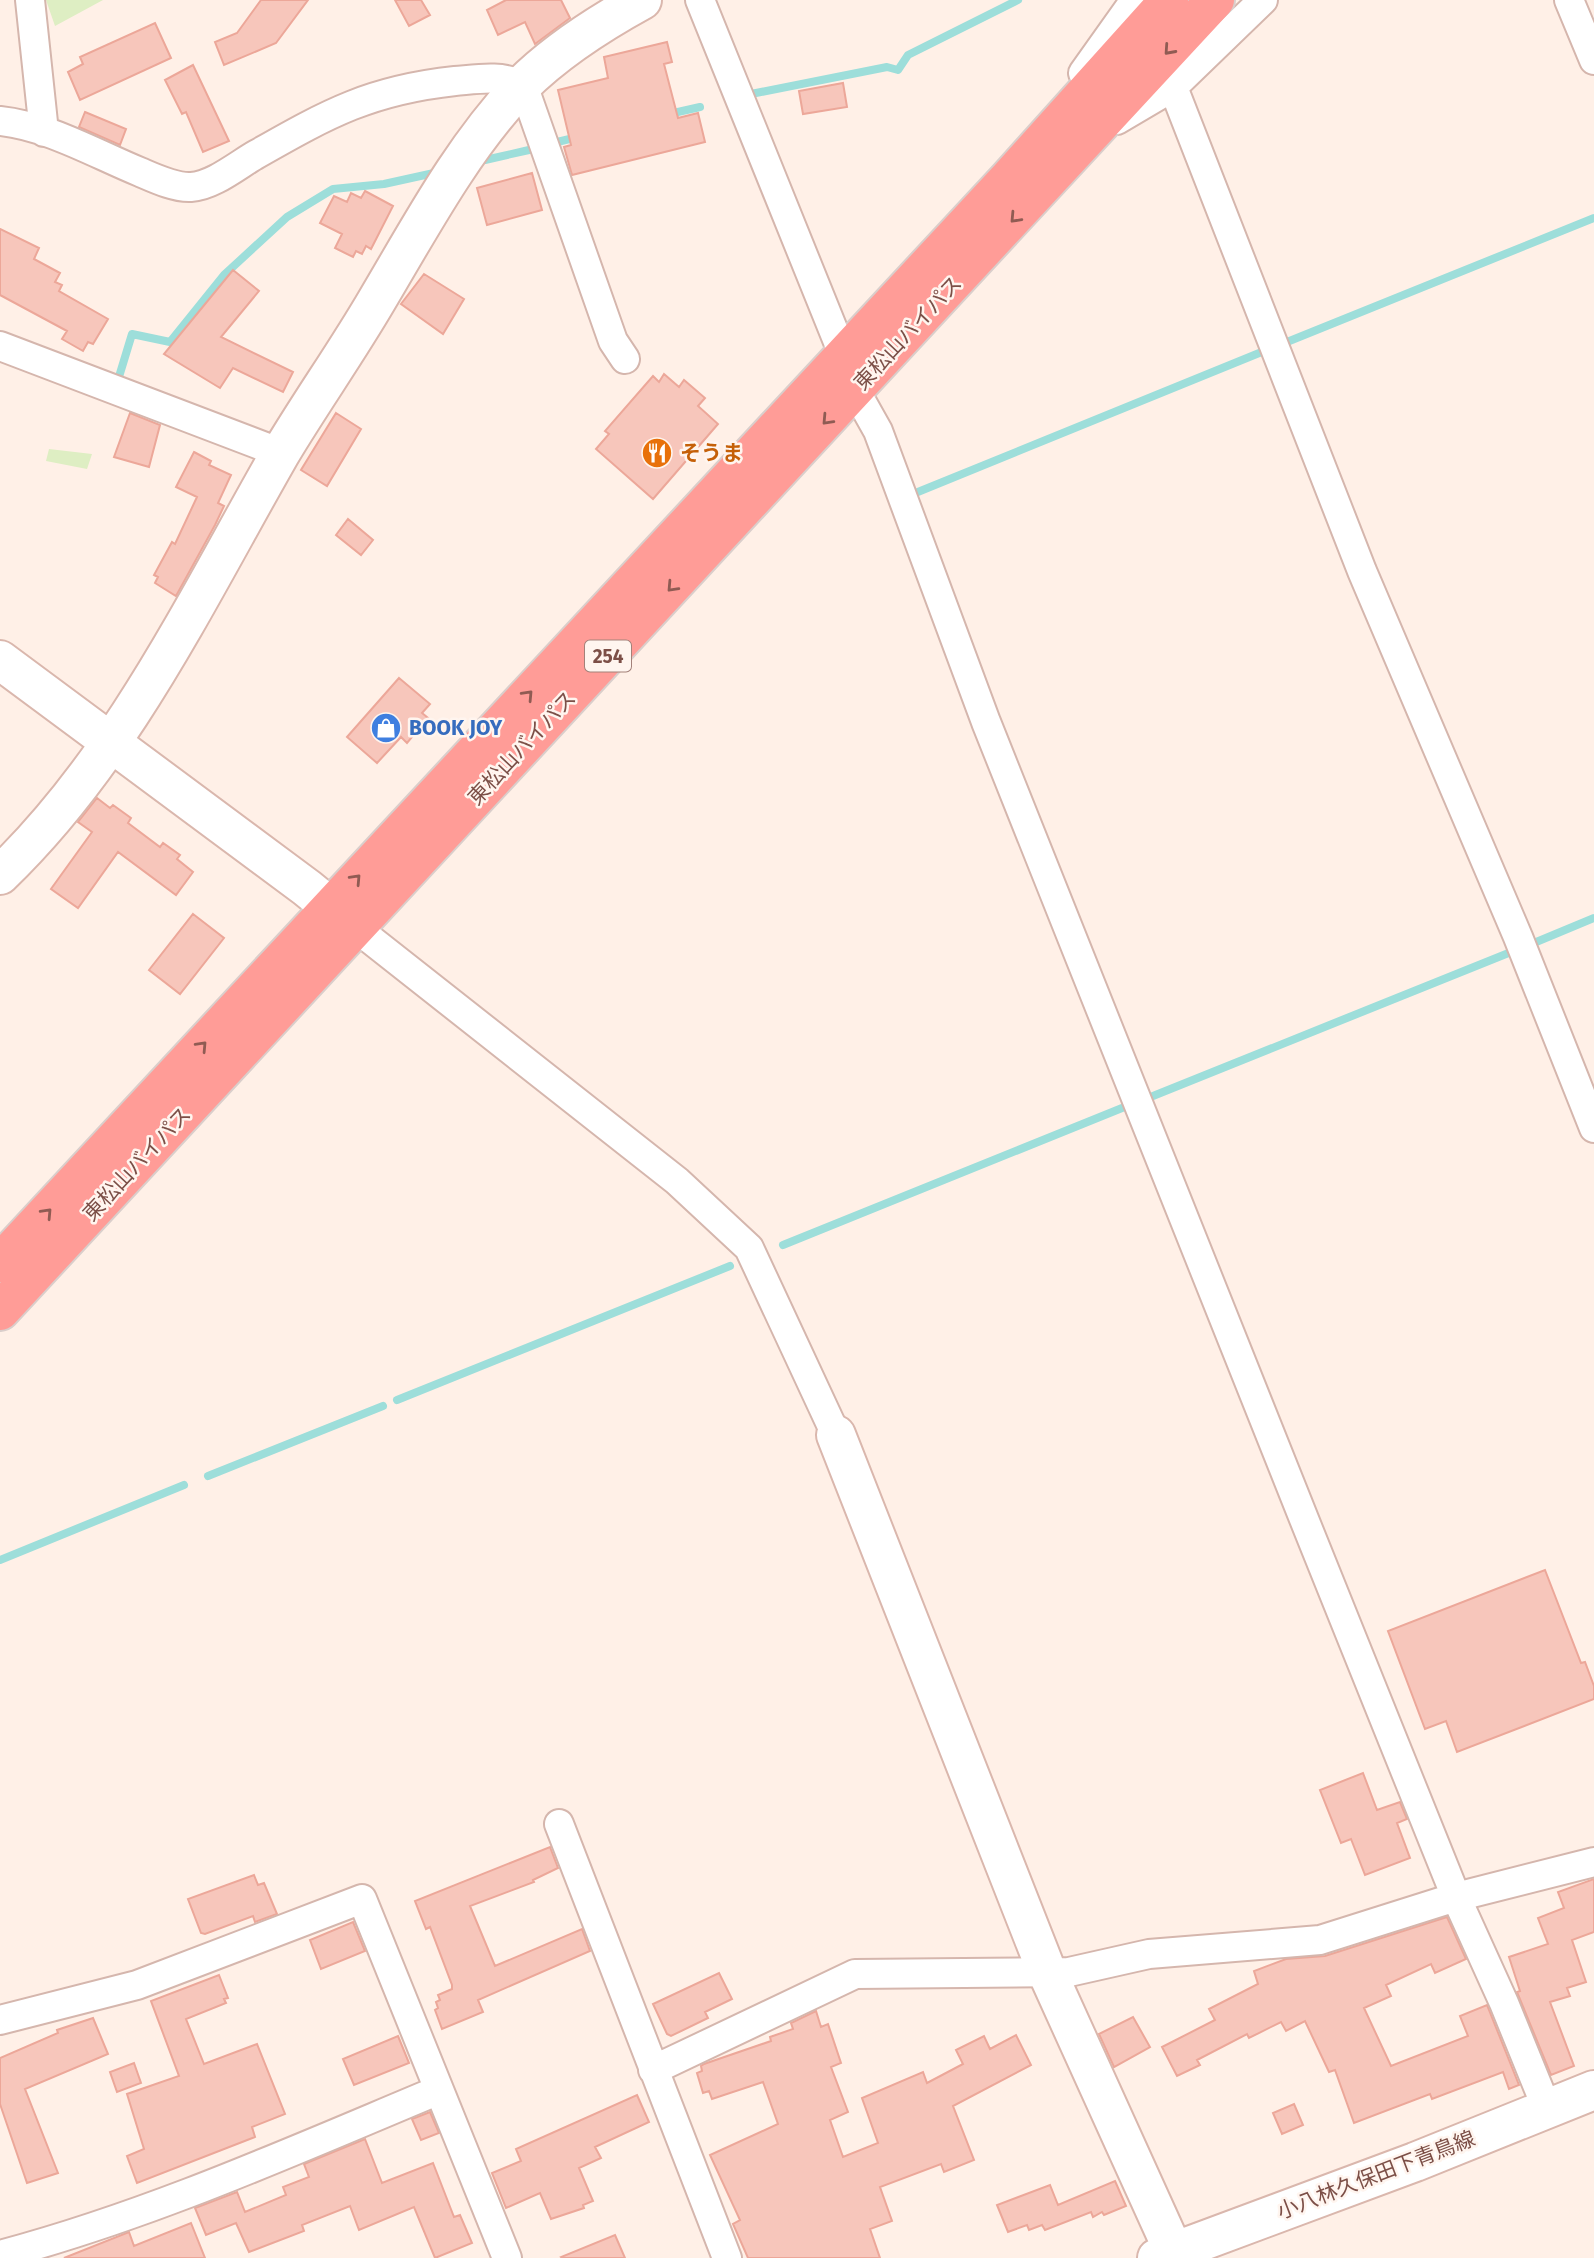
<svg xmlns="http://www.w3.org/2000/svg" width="1594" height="2258" font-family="'Fira Sans','Noto Sans JP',sans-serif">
<rect width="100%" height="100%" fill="#fff0e7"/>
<path fill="#deeec3" d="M46 0H103L55 26Z
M49 449 92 454 87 469 46 461Z"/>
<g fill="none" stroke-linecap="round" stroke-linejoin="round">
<path stroke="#9ddeda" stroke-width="8" d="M751 94 887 67 898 70 908 55 1018 0
M669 114 700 107
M557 142 578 137
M485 160 529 150
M1282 344 1594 218
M114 378 118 380 132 334 170 342 224 275 287 217 333 189 384 184 434 173
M908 496 1269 349
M1529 945 1594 918
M1153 1096 1516 950
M783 1245 1127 1106
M397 1400 730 1266
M208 1476 383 1406
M0 1560 184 1485"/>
</g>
<path fill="#f7c6bb" stroke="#eca799" stroke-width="2" d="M261 0H308L276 43 224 65 215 42 237 33Z
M395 0H421L430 15 409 26Z
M506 0H561L570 18 535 44 525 22 498 35 487 10Z
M155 23 171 58 80 100 68 72 83 64 80 57Z
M667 42 672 62 664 64 678 118 698 113 705 142 572 175 564 147 571 145 558 90 608 78 604 57Z
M193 65 229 141 203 152 186 112 182 114 165 80Z
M843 83 847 107 803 114 799 91Z
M85 112 126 129 120 145 79 127Z
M532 173 542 210 487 225 477 188Z
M365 191 393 206 371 249 366 246 362 254 356 251 353 257 335 248 342 234 320 223 334 196 347 202 351 193 361 198Z
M0 229 39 248 34 259 60 273 55 282 62 285 59 291 108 319 93 344 88 342 83 351 62 339 67 331 0 295Z
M233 270 259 291 221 337 293 372 283 392 233 368 220 388 164 354Z
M424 274 464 299 443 334 401 304Z
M664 374 679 387 684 380 705 398 698 406 718 424 653 499 596 449 609 434 605 431 653 376 659 382Z
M130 413 160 425 149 467 114 457Z
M336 413 361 429 327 486 301 470Z
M194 452 211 461 209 465 231 475 218 503 224 506 215 525 176 596 155 583 158 577 154 575 172 542 175 544 197 497 176 487Z
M348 519 373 540 361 555 336 535Z
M399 678 430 704 422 713 428 718 407 743 401 737 377 763 347 737Z
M97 798 110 808 113 805 131 818 128 823 160 847 163 843 180 855 177 859 193 872 176 895 118 852 78 908 51 889 92 832 78 822Z
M193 914 224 938 180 994 149 970Z
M1545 1570 1581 1663 1585 1662 1594 1686V1699L1457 1752 1446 1721 1425 1729 1388 1631Z
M1363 1773 1377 1810 1400 1802 1407 1819 1397 1823 1410 1858 1365 1875 1351 1839 1341 1843 1320 1790Z
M550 1847 558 1868 533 1880 534 1882 470 1906 495 1966 582 1929 590 1951 478 2000 483 2012 442 2029 435 2010 438 2008 436 2002 440 2000 438 1995 452 1989V1985L430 1927 426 1929 415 1901Z
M254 1875 258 1885 264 1883 277 1914 255 1922 253 1916 205 1934 201 1933 188 1899Z
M1594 1879V1932L1572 1940 1586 1982 1567 1988 1570 1996 1550 2002 1574 2066 1551 2075 1517 1992 1520 1991 1509 1957 1548 1944 1538 1918 1564 1908 1558 1892Z
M1447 1917 1466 1959 1435 1973 1431 1964 1386 1985 1391 1996 1364 2008 1391 2066 1468 2036 1460 2016 1487 2005 1519 2085 1509 2089 1503 2072 1432 2099 1430 2094 1354 2123 1335 2070 1329 2072 1305 2021 1286 2031 1281 2022 1249 2038 1247 2034 1197 2060 1200 2065 1177 2076 1162 2047 1215 2020 1209 2009 1258 1984 1254 1971 1286 1959 1325 1956Z
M353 1922 365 1951 321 1969 310 1940Z
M719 1973 732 1999 705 2012 708 2018 671 2036 667 2034 653 2004Z
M219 1975 228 1998 224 1999 226 2003 186 2019 204 2064 257 2044 285 2114 252 2127 255 2137 137 2183 127 2156 144 2149 127 2094 179 2076 151 2001Z
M816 2011 821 2027 828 2024 841 2063 831 2067 848 2112 830 2120 843 2157 878 2143 862 2098 923 2072 927 2083 963 2064 956 2050 984 2036 990 2049 1016 2035 1031 2065 953 2106 974 2160 944 2172 941 2164 880 2187 892 2221 870 2229 880 2258H748L733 2224 740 2220 710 2155 778 2124 763 2082 712 2099 709 2091 703 2093 697 2073 702 2071 701 2066 704 2064 771 2041 770 2037 793 2029 791 2023Z
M1133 2017 1150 2047 1114 2067 1099 2034Z
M93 2018 108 2054 25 2089 58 2173 27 2183 0 2104V2058L58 2033 57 2030Z
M398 2036 409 2063 354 2085 343 2059Z
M134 2063 141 2083 117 2092 110 2072Z
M637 2095 649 2122 595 2147 601 2158 579 2168 593 2201 583 2205 584 2208 551 2219 540 2193 506 2208 492 2173 521 2161 516 2149Z
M1294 2104 1303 2125 1282 2134 1273 2113Z
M430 2112 439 2133 421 2140 412 2119Z
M365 2139 382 2183 433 2163 454 2217 460 2215 472 2243 435 2258 414 2207 359 2230 350 2206 302 2225 304 2231 249 2252 236 2223 206 2235 195 2208 237 2192 245 2212 286 2195 283 2187 309 2177 304 2164Z
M1115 2181 1126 2206 1104 2215 1102 2212 1093 2217 1091 2212 1045 2230 1042 2225 1029 2230 1027 2225 1008 2232 997 2205 1050 2185 1058 2205Z
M191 2223 205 2258H64L129 2232 134 2246Z
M615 2235 625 2258H562L561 2257Z"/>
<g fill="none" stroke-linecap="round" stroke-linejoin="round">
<g stroke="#d5b6ad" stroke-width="32">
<path id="street" d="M30 0 44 132
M700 0 843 354
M1569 0 1594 60
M1083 73 1135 0
M1173 87 1362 571 1518 937 1594 1128
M1117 120 1173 87 1263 0
M0 121C48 126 96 154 140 172 154 178 175 188 191 187 213 186 239 164 257 154 329 113 371 90 455 81 479 79 500 75 523 85L613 341 625 359
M0 346 281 453
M855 390 878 431 986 722 1304 1519 1456 1897 1504 2003 1547 2109
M356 928 677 1181 749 1248 836 1435
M559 1824 727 2258
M0 2020 137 1985 362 1899 507 2258
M653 2070 855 1974 1069 1972 1149 1954 1320 1940 1456 1897 1594 1862
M0 2255C151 2215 295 2150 439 2090"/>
</g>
<g stroke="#dab7ad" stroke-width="42">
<path id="secondary" d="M0 660 307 888 356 928
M0 875C122 758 197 599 280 454 311 402 346 353 377 300 421 226 461 150 521 86 555 52 600 23 642 0
M836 1435 1047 1972 1173 2250
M1157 2258 1415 2162 1594 2090"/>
</g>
<g stroke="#dacecb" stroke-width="42">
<path id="highway" d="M0 1263 1009 178 1169 0
M0 1311 1215 0"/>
</g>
<use href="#street" stroke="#fff" stroke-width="28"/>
<use href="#secondary" stroke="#fff" stroke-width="38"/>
<use href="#highway" stroke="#ff9c97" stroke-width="38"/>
</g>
<defs><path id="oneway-chevron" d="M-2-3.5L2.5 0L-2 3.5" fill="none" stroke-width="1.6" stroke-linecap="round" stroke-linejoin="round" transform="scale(1.75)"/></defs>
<g stroke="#905b53">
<use href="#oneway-chevron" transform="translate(1169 50) rotate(132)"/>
<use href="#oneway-chevron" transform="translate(1015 218) rotate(133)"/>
<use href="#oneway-chevron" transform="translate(827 420) rotate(133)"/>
<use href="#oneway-chevron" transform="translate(672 587) rotate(133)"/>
<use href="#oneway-chevron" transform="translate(528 695) rotate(-47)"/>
<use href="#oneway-chevron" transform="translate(356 879) rotate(-47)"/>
<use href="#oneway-chevron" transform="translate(202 1046) rotate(-47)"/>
<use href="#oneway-chevron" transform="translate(47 1213) rotate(-47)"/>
</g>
<defs>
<g id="restaurant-disc" transform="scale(1.575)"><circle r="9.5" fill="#e8710a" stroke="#fff5ef"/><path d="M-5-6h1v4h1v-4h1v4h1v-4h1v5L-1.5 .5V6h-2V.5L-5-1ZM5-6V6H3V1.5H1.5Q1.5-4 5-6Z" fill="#fff"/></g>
<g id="shop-disc" transform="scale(1.575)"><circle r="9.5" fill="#3f7fe0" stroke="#fff5ef"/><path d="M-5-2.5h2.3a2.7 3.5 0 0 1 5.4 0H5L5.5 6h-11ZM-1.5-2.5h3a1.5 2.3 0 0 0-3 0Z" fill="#fff"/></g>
</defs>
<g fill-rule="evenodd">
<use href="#restaurant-disc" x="657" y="453"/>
<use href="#shop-disc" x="386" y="728"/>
</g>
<g text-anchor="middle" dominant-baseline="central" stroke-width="5" stroke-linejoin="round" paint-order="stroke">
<rect fill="#fff5ef" stroke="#a38179" stroke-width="2" x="585" y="640.5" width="46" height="31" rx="5"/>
<g font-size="19" font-weight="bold" fill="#7c4f47">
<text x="608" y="656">254</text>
</g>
<g font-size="21" fill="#7c4f47" stroke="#fff5ef">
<text transform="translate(908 333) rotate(-47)">東松山バイパス</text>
<text transform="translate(522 748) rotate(-47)">東松山バイパス</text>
<text transform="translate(137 1164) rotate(-47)">東松山バイパス</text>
<text transform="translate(1376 2175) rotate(-21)">小八林久保田下青鳥線</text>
</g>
<g font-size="21" font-weight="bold" fill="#c56008" stroke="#fff5ef" text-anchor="start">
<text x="680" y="453">そうま</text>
</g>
<g font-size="21" font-weight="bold" fill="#366cbe" stroke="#fff5ef" text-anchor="start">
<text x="409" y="728">BOOK JOY</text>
</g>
</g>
</svg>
